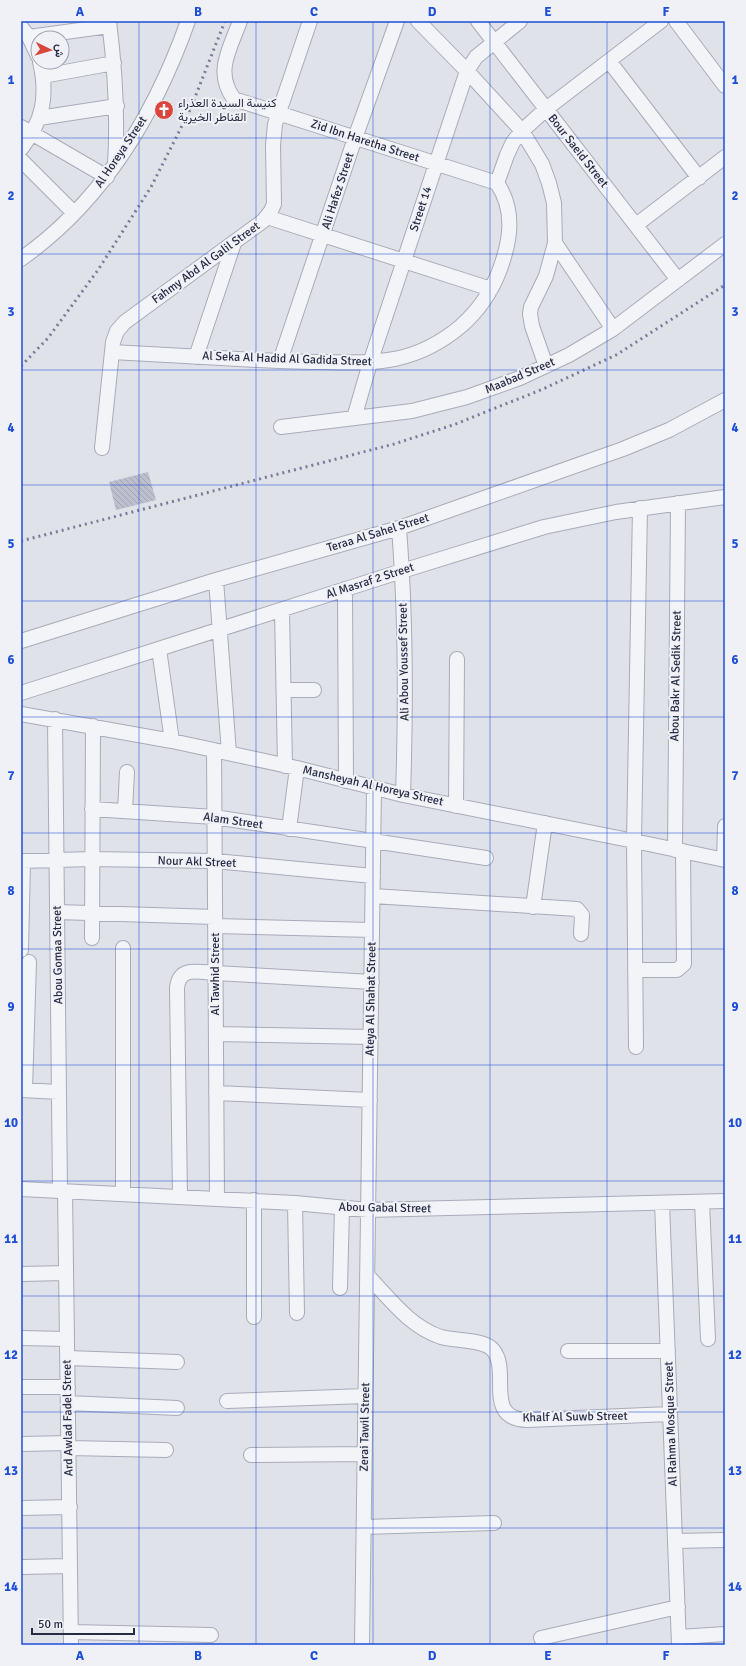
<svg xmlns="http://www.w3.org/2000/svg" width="746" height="1666" font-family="Signika,Vazirmatn,sans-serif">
<defs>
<pattern id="building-back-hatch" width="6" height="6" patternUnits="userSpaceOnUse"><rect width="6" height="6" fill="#bdbfce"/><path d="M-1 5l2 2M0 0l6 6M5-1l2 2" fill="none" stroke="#a2a4b2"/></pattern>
</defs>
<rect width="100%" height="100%" fill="#e0e2ea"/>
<path fill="url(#building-back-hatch)" d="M148 472 156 500 116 510 109 482Z"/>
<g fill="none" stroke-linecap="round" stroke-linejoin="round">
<g stroke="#a8abb8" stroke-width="16">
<path id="street" d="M109 21C115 69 118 116 115 164
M240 21C230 49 214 72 234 99L497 183
M418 21 467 71 522 131 542 164 549 183 554 203 555 243 546 276 531 307 530 314 532 326 546 366
M478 21 678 280
M676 21 725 86
M21 27 29 37 38 56
M29 37 109 26
M609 61 699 178
M43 76 114 63
M39 118 117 106
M21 127 107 177
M21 149C43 121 48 97 40 62
M21 160 74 213
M497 183 507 155 513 142 522 131 546 109 661 21
M267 217 491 289
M636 225 725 157
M555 243 613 329
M21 259C103 201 155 114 188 21
M112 352C161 355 209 357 258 360 280 361 302 362 324 362 378 364 417 363 461 326 478 311 492 291 500 269 511 239 515 210 497 183
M196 357 234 243
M280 361 355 138 397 21
M354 418 370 363 467 71 476 57 520 21
M281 427 412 411 467 397 520 378 569 355 613 329 725 244
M102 448 113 342 117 331 125 322 263 221 271 211 274 204 273 145 275 124 310 21
M399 528C406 618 406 706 403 795
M216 580 229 753
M345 589 346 781
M282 610 285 766
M21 641 216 580 399 528 623 449 669 430 725 400
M159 649 172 741
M284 690H314
M21 693 402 571 544 527 616 512 725 497
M21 714 172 741 297 768 403 795 634 841 725 860
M55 719 60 1191
M214 750 217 1199
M456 806 457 659
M92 809 214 817 486 858
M125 811 127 772
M289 829 297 768
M675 850 678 503
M724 860 725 826
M21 861 92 859 215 861 373 876
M373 896 577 909 582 915 581 934
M533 907 545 823
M57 912 215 917
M215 926 372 930
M92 938 93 726
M123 948V1194
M21 950 23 861
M635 970H677L684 964 683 851
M216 1034 371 1037
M636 1047 634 841 640 508
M21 1090 59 1092
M25 1090 29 962
M216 1093 370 1100
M21 1189 295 1203 368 1210 725 1201
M65 1191 71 1645
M180 1197 177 988C179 966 198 972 215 973L372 982
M254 1200V1317
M702 1202 708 1339
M295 1203 297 1313
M662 1203 679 1645
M21 1274 66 1273
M367 1275C389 1298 410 1327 441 1337 455 1341 484 1339 493 1350 511 1371 483 1419 527 1420L670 1414
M340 1288 342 1208
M21 1338 67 1339
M568 1351H668
M68 1358 177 1362
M21 1387H68
M227 1401 365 1396
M68 1403 177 1408
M21 1444 69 1443
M69 1448 166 1450
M251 1455 365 1454
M21 1508 70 1507
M364 1527 494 1523
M675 1541 725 1540
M21 1567 70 1566
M71 1632 211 1635
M679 1637 725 1634
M541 1638 678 1607
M362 1645 374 788"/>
</g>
<use href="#street" stroke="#f3f4f8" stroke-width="14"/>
<path stroke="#787d95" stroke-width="3" stroke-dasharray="2 4" stroke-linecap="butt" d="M21 366 48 338 98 270 151 187 190 110 225 21
M21 541 394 444 453 425 543 389 616 355 725 285"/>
</g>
<path fill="none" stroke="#1d4ed8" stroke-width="1" stroke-opacity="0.55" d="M139 21V1645M256 21V1645M373 21V1645M490 21V1645M607 21V1645M21 138H725M21 254H725M21 370H725M21 485H725M21 601H725M21 717H725M21 833H725M21 949H725M21 1065H725M21 1181H725M21 1296H725M21 1412H725M21 1528H725"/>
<defs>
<g id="church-disc" transform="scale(1)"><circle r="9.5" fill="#d9463b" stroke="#f0f1f7"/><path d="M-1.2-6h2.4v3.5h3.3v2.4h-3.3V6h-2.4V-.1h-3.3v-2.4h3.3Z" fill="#fff"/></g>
</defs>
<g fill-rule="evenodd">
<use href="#church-disc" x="164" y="110"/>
</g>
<g text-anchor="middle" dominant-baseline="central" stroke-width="4" stroke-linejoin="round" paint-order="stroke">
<g font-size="12" fill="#272b43" stroke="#f0f1f7" text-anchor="start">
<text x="178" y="103">كنيسة السيدة العذراء<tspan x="178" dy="14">القناطر الخيرية</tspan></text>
</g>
<g font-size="12" fill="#272b43" stroke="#f0f1f7">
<text transform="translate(365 141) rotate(18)">Zid Ibn Haretha Street</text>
<text transform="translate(578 151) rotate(52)">Bour Saeid Street</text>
<text transform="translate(121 152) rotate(-56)">Al Horeya Street</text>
<text transform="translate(338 191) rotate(-72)">Ali Hafez Street</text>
<text transform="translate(421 209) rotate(-72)">Street 14</text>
<text transform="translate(206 263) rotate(-36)">Fahmy Abd Al Galil Street</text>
<text transform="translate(287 359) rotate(2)">Al Seka Al Hadid Al Gadida Street</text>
<text transform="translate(520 376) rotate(-23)">Maabad Street</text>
<text transform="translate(378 533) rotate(-17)">Teraa Al Sahel Street</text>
<text transform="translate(370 581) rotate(-18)">Al Masraf 2 Street</text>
<text transform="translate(404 662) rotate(-91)">Ali Abou Youssef Street</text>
<text transform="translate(676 676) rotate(-89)">Abou Bakr Al Sedik Street</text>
<text transform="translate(373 786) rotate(13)">Mansheyah Al Horeya Street</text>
<text transform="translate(233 821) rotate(8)">Alam Street</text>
<text transform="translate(197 862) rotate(2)">Nour Akl Street</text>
<text transform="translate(58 955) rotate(-91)">Abou Gomaa Street</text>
<text transform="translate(215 974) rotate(-90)">Al Tawhid Street</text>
<text transform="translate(371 999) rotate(-89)">Ateya Al Shahat Street</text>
<text transform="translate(385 1208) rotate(1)">Abou Gabal Street</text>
<text transform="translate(575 1417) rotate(-1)">Khalf Al Suwb Street</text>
<text transform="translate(68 1418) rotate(-91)">Ard Awlad Fadel Street</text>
<text transform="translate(671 1424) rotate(-92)">Al Rahma Mosque Street</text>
<text transform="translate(365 1427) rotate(-89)">Zerai Tawil Street</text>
</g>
</g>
<rect width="746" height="1666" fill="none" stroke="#f0f1f7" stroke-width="44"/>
<g transform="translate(50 50) rotate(95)"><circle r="19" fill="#f0f1f7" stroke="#a0a2af"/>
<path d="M0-3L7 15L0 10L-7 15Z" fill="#d9463b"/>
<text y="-6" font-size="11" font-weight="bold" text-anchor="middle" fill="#272b43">ش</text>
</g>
<path d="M32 1628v6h102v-6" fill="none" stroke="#272b43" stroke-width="2"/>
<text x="38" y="1628" font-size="12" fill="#272b43" stroke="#f0f1f7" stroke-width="3" paint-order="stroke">50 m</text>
<rect x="22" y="22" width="702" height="1622" fill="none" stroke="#1d4ed8" stroke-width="1.5"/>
<g font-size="13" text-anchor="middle" font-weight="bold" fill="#1d4ed8">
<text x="80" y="16">A</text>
<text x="198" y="16">B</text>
<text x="314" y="16">C</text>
<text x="432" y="16">D</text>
<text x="548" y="16">E</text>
<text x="666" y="16">F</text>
<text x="11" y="84">1</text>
<text x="735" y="84">1</text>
<text x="11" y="200">2</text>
<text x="735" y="200">2</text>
<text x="11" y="316">3</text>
<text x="735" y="316">3</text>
<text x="11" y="432">4</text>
<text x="735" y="432">4</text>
<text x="11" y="548">5</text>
<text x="735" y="548">5</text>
<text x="11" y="664">6</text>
<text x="735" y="664">6</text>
<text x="11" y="780">7</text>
<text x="735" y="780">7</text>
<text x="11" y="895">8</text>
<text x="735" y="895">8</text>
<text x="11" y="1011">9</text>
<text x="735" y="1011">9</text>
<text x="11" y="1127">10</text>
<text x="735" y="1127">10</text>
<text x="11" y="1243">11</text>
<text x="735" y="1243">11</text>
<text x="11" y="1359">12</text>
<text x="735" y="1359">12</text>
<text x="11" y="1475">13</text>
<text x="735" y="1475">13</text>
<text x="11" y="1591">14</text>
<text x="735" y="1591">14</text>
<text x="80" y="1660">A</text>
<text x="198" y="1660">B</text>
<text x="314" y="1660">C</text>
<text x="432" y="1660">D</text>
<text x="548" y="1660">E</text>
<text x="666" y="1660">F</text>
</g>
</svg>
